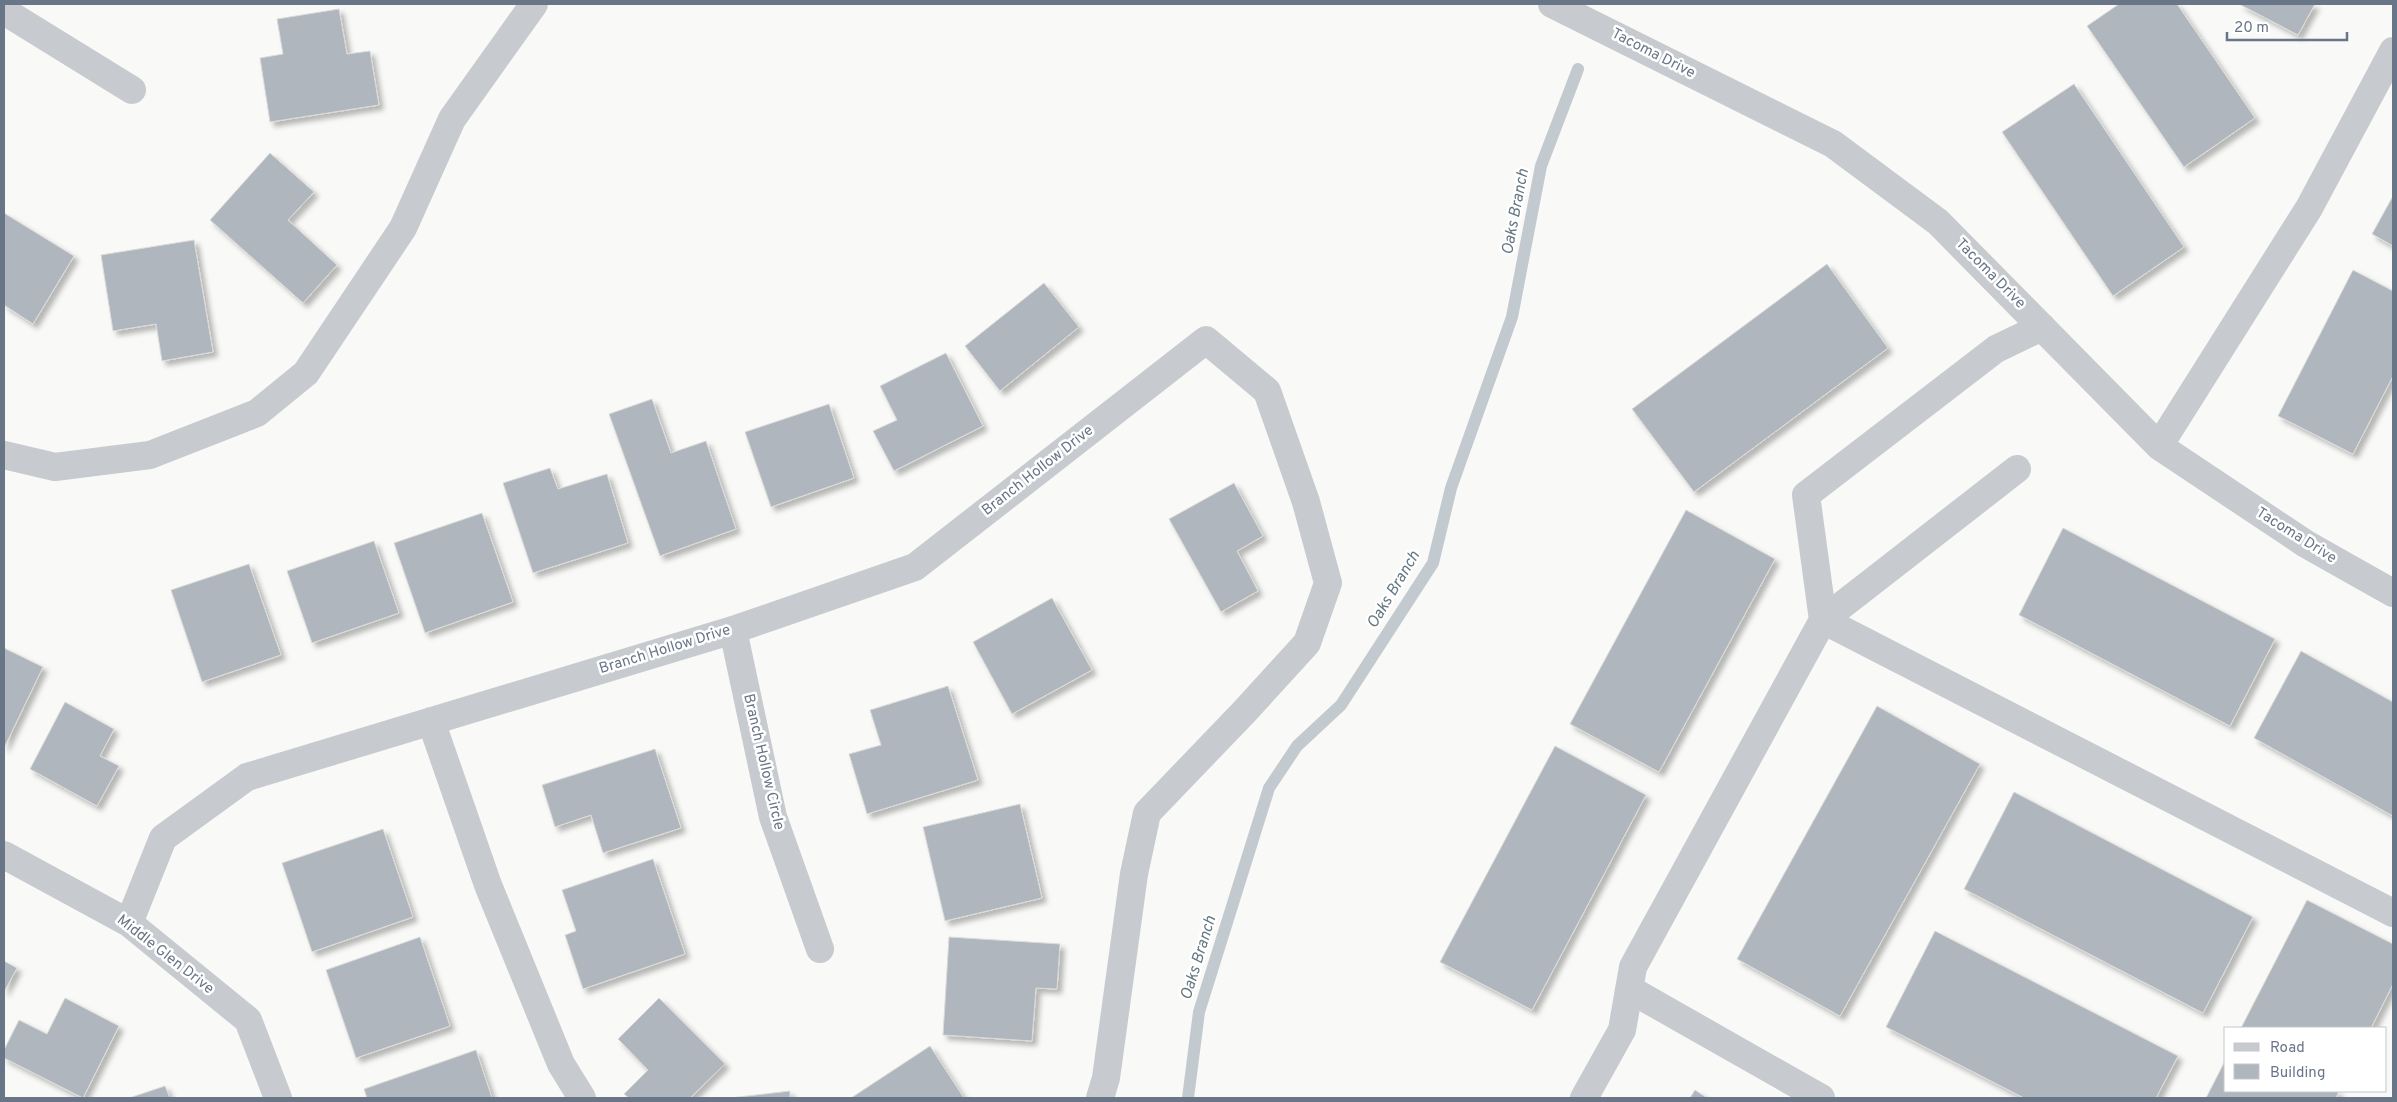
<svg xmlns="http://www.w3.org/2000/svg" width="2397" height="1102" font-family="Overpass,sans-serif">
<defs>
<filter id="shadow"><feDropShadow dx="4.5" dy="4.5" stdDeviation="2.5" flood-color="#0004"/></filter>
</defs>
<rect width="100%" height="100%" fill="#f9f9f7"/>
<g fill="none" stroke-linecap="round" stroke-linejoin="round">
<path stroke="#c2cad0" stroke-width="12" d="M1188 1098 1199 1012 1269 788 1297 746 1341 705 1433 563 1451 488 1512 317 1541 166 1578 69"/>
</g>
<path fill="#b0b6bd" stroke="#dbdbd9" filter="url(#shadow)" d="M2119 4H2177L2255 118 2184 167 2087 26Z
M2239 4H2315L2298 35Z
M339 9 347 54 370 51 379 105 270 122 260 58 283 54 277 19Z
M2074 84 2184 247 2113 296 2002 132Z
M270 153 314 192 288 220 337 265 303 303 210 220Z
M2393 196V246L2372 234Z
M4 213 74 256 33 324 4 305Z
M194 240 213 352 162 361 156 324 113 331 101 255Z
M1827 264 1888 348 1694 492 1632 409Z
M2353 270 2393 291V376L2353 454 2278 416Z
M1044 283 1079 327 1000 391 965 346Z
M946 353 983 426 894 471 873 431 897 420 880 386Z
M652 399 671 453 706 441 736 529 660 556 609 414Z
M829 404 854 478 771 507 745 432Z
M550 468 558 489 607 474 628 543 533 573 503 483Z
M1234 483 1263 536 1237 551 1258 591 1221 612 1169 519Z
M1686 510 1775 559 1659 772 1570 724Z
M482 513 513 602 425 633 394 543Z
M2063 528 2275 639 2230 726 2019 615Z
M374 541 399 613 312 643 287 571Z
M249 564 281 655 202 682 171 590Z
M1052 598 1092 670 1012 714 973 642Z
M4 648 43 667 4 748Z
M2301 651 2393 702V816L2254 738Z
M948 686 978 780 867 814 849 754 881 745 870 710Z
M65 702 114 729 100 756 119 766 97 806 30 769Z
M1877 706 1980 764 1840 1016 1737 959Z
M1555 746 1646 795 1532 1010 1440 962Z
M655 749 681 828 603 853 591 815 555 827 542 785Z
M2014 792 2253 917 2203 1013 1964 889Z
M1020 804 1042 898 945 921 923 827Z
M383 829 413 917 312 952 282 863Z
M653 859 685 954 583 989 565 935 576 931 562 890Z
M2307 900 2393 944V984L2371 1028H2241Z
M1935 931 2178 1056 2156 1098H2024L1886 1027Z
M420 937 450 1026 356 1058 326 970Z
M949 937 1060 944 1057 989 1036 988 1032 1041 943 1035Z
M4 961 17 968 4 992Z
M65 998 119 1026 83 1098 4 1058V1050L19 1020 47 1034Z
M659 998 725 1064 690 1098H629L624 1094 648 1070 618 1039Z
M930 1046 964 1098H851Z
M476 1050 492 1098H367L364 1089Z
M2226 1059V1091H2339L2336 1098H2206Z
M165 1086 170 1098H129Z
M1695 1090 1707 1098H1690Z
M790 1091V1098H730Z"/>
<g fill="none" stroke-linecap="round" stroke-linejoin="round">
<path stroke="#c7cace" stroke-width="28" d="M1552 4 1833 144 1938 222 2159 446 2306 544 2393 593
M4 11 132 90
M2159 446 2309 208 2393 51
M4 455 55 467 150 455 257 413 306 373 403 228 452 119 534 4
M2017 469 1823 620 2393 913
M733 630 773 817 820 949
M431 721 488 885 561 1064 582 1098
M4 855 129 923 248 1020 278 1098
M129 923 163 838 247 777 733 630 915 567 1206 340 1267 391 1306 502 1328 583 1307 643 1245 711 1147 813 1134 874 1106 1078 1100 1098
M1629 989 1821 1098
M1584 1098 1622 1030 1633 967 1823 620 1806 495 1996 349 2042 327"/>
</g>
<g text-anchor="middle" dominant-baseline="central" stroke-width="5" stroke-linejoin="round" paint-order="stroke">
<g font-size="15" fill="#687688" stroke="#fff">
<text transform="translate(1653 54) rotate(27)">Tacoma Drive</text>
<text transform="translate(1990 274) rotate(45)">Tacoma Drive</text>
<text transform="translate(1038 471) rotate(-38)">Branch Hollow Drive</text>
<text transform="translate(2296 536) rotate(32)">Tacoma Drive</text>
<text transform="translate(665 650) rotate(-17)">Branch Hollow Drive</text>
<text transform="translate(763 762) rotate(77)">Branch Hollow Circle</text>
<text transform="translate(165 955) rotate(38)">Middle Glen Drive</text>
</g>
<g font-size="16" font-style="italic" fill="#637783" stroke="#fff">
<text transform="translate(1516 212) rotate(-79)">Oaks Branch</text>
<text transform="translate(1394 590) rotate(-59)">Oaks Branch</text>
<text transform="translate(1199 958) rotate(-73)">Oaks Branch</text>
</g>
</g>
<rect width="2397" height="1102" fill="none" stroke="#687688" stroke-width="10"/>
<rect x="2224" y="1027" width="162" height="65" fill="#ffffff" stroke="#c3c8cf"/>
<rect x="2234" y="1043" width="25" height="8" fill="#c7cace" stroke="#c3c8cf"/>
<text x="2270" y="1052" font-size="15" fill="#687688">Road</text>
<rect x="2234" y="1064" width="25" height="15" fill="#b0b6bd" stroke="#c3c8cf"/>
<text x="2270" y="1077" font-size="15" fill="#687688">Building</text>
<path d="M2227 32v8h120v-8" fill="none" stroke="#687688" stroke-width="2.5"/>
<text x="2234" y="32" font-size="15" fill="#687688" stroke="#ffffff" stroke-width="4" paint-order="stroke">20 m</text>
</svg>
